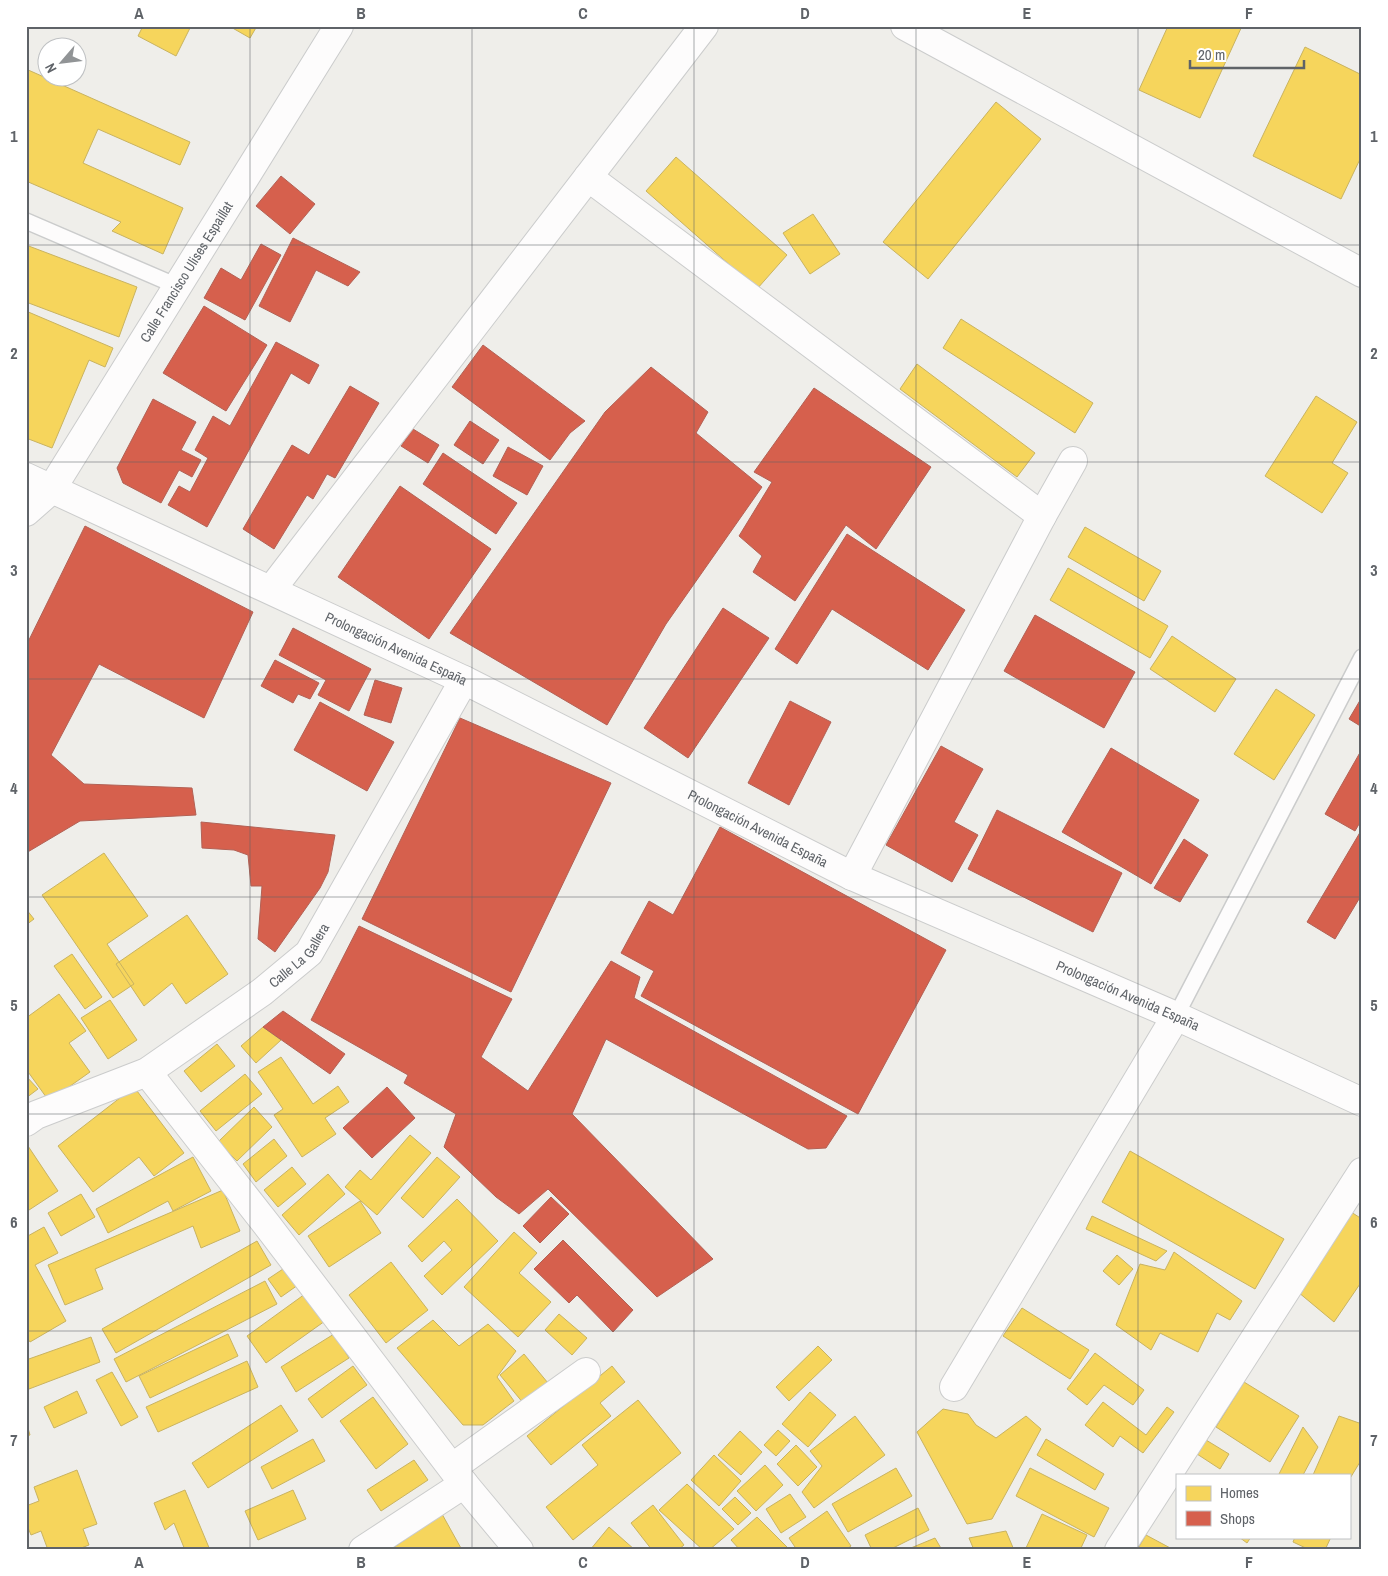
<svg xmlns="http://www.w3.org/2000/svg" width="1388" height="1576" font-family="'Archivo Narrow',sans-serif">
<rect width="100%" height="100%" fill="#efeeea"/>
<path fill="#f6d55c" stroke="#c9b360" d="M143 26H191L176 56 138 36Z
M229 26H257L250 38Z
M1168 26H1242L1200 118 1139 90Z
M1305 47 1362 75V155L1341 199 1253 156Z
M26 69 190 142 180 165 98 129 83 163 183 208 163 254 112 231 121 222 26 181Z
M996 102 1041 139 928 279 883 242Z
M676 157 787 255 757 289 646 191Z
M813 214 840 254 810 274 783 233Z
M26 245 137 287 119 337 26 302Z
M26 311 113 348 105 367 89 360 52 448 26 438Z
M961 319 1093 403 1075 433 943 348Z
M917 364 1035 453 1017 477 900 389Z
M1316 396 1357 422 1332 463 1348 473 1322 513 1265 476Z
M1085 527 1161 571 1144 601 1068 557Z
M1068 568 1168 626 1150 658 1050 600Z
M1172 636 1236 679 1215 712 1150 669Z
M1276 689 1315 715 1274 780 1234 754Z
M104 853 148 916 107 944 134 984 113 998 42 895Z
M26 909 34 919 26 925Z
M187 915 228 974 186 1004 172 983 144 1006 116 964Z
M72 954 102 997 85 1009 54 966Z
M59 994 86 1031 69 1043 90 1072 49 1101 26 1069V1018Z
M110 1000 137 1040 108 1059 81 1018Z
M263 1027 281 1040 256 1063 241 1046Z
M217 1044 235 1066 201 1092 184 1071Z
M281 1057 313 1104 338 1086 349 1102 325 1118 336 1134 302 1157 274 1115 283 1109 258 1072Z
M245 1074 262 1094 216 1131 200 1111Z
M26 1076 38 1089 26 1098Z
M134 1087 184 1153 154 1176 139 1157 93 1192 58 1146Z
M254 1107 272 1127 237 1161 218 1142Z
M410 1135 431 1153 377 1215 345 1187 360 1170 371 1180Z
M274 1139 287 1156 256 1182 243 1164Z
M26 1143 58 1191 26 1212Z
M1130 1151 1284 1239 1255 1289 1102 1202Z
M193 1157 211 1191 173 1211 168 1201 108 1233 96 1209Z
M437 1157 460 1177 423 1218 401 1198Z
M292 1167 306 1184 278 1207 264 1190Z
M328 1174 345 1194 299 1235 282 1215Z
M223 1190 240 1231 201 1248 193 1226 95 1269 103 1289 65 1305 48 1265Z
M81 1194 95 1217 61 1236 48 1213Z
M457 1199 498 1241 442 1295 424 1276 452 1250 444 1241 422 1262 408 1246Z
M360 1201 381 1233 329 1267 308 1236Z
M1351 1212 1362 1219V1281L1334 1322 1292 1287Z
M1092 1216 1167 1251 1156 1261 1086 1229Z
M44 1227 58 1253 35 1265 66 1321 30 1342 26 1336V1237Z
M514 1232 537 1253 519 1273 551 1302 518 1337 464 1287Z
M257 1241 271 1265 116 1353 102 1329Z
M1174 1252 1242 1301 1230 1320 1217 1313 1198 1352 1160 1333 1151 1350 1116 1325 1140 1264 1165 1270Z
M1117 1255 1133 1269 1119 1285 1103 1271Z
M391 1262 428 1310 386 1343 349 1295Z
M286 1267 298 1285 281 1297 268 1279Z
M265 1281 277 1304 126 1382 114 1359Z
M305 1294 325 1321 266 1363 247 1336Z
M1022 1308 1089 1350 1070 1379 1003 1336Z
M559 1314 587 1338 572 1355 545 1330Z
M433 1320 459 1346 488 1324 516 1351 497 1377 514 1401 483 1425H463L397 1348Z
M228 1334 238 1356 150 1398 139 1376Z
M334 1334 349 1358 296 1392 281 1367Z
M91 1337 100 1362 29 1389 26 1382V1360Z
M818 1346 832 1360 789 1401 776 1387Z
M1095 1353 1144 1390 1133 1405 1104 1385 1087 1405 1067 1389Z
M524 1354 548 1383 524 1404 500 1375Z
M247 1361 258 1387 158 1432 146 1407Z
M353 1366 367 1385 322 1418 308 1399Z
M612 1366 625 1382 600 1403 611 1416 551 1465 527 1436Z
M112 1372 138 1417 121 1426 96 1380Z
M1244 1382 1299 1416 1270 1462 1216 1427Z
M77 1391 87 1413 54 1428 44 1407Z
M810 1392 836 1415 808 1447 782 1424Z
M373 1397 408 1444 376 1469 340 1421Z
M638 1400 681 1453 573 1540 546 1507 598 1465 582 1445Z
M1103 1402 1146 1435 1167 1407 1174 1412 1143 1453 1120 1436 1113 1447 1085 1425Z
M281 1405 298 1431 208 1488 192 1463Z
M943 1409 968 1414 976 1425 996 1438 1026 1416 1041 1429 992 1519 967 1524 917 1432Z
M855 1416 885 1455 814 1508 802 1492 822 1466 810 1451Z
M1339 1416 1362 1424V1463L1360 1462 1349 1480V1475H1313Z
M26 1421 30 1435 26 1436Z
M1303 1427 1318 1447 1303 1475H1281L1279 1474Z
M778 1430 790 1441 776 1456 764 1445Z
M740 1431 762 1452 741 1475 718 1455Z
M313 1439 325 1461 272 1489 261 1467Z
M1046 1439 1104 1474 1095 1490 1037 1455Z
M1206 1440 1229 1454 1220 1469 1197 1454Z
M796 1445 817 1467 798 1486 777 1464Z
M714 1455 741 1481 719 1506 691 1480Z
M414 1460 428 1480 381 1511 367 1490Z
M765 1465 783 1485 756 1511 737 1491Z
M896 1468 912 1496 848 1532 832 1504Z
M1030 1468 1109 1508 1094 1537 1016 1496Z
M77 1470 97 1524 83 1529 89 1545 76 1550H48L41 1531 31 1535 26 1523V1506L39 1501 34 1487Z
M687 1484 734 1529 709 1550H703L659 1510Z
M185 1490 210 1550H185L174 1523 165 1530 154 1503Z
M293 1490 306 1519 258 1540 245 1511Z
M790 1494 806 1517 781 1533 766 1509Z
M735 1497 751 1513 738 1525 722 1509Z
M653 1505 684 1545 678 1550H652L631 1523Z
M918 1508 929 1530 889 1550H872L865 1535Z
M827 1511 851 1546 845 1550H797L789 1538Z
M442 1514 462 1550H390Z
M1042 1514 1087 1535 1080 1550H1025Z
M757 1517 788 1548 785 1550H740L731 1540Z
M609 1527 635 1550H590Z
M1006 1531 1014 1550H974L969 1538Z
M1146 1535 1174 1550H1137Z
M1239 1537H1251L1247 1543Z
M1295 1537H1331L1325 1550H1310L1293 1542Z
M935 1538 942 1550H906Z"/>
<path fill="#d6604d" stroke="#b26155" d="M281 176 315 204 290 234 256 206Z
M293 238 360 272 348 286 316 270 290 322 259 306Z
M261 244 281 255 245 320 204 298 221 268 241 280Z
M204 306 267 345 226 411 163 373Z
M276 342 319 365 309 384 291 373 207 527 168 505 179 486 190 492 208 458 195 450 213 416 230 426Z
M483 345 585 421 570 433 550 460 452 387Z
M651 367 708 412 696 433 762 487 666 624 607 725 450 633 605 412Z
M350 386 379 403 335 478 327 474 313 499 307 495 274 549 243 529 292 445 309 455Z
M814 388 931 467 876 549 846 525 795 601 753 572 762 556 739 536 772 482 754 472Z
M153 399 196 422 181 450 201 460 192 477 179 470 161 503 123 483 117 468Z
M470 421 499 440 483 464 454 445Z
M413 429 439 445 428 463 401 446Z
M508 447 543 466 527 495 493 476Z
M443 453 517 503 496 534 423 484Z
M400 486 491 549 429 639 338 577Z
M85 526 253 612 204 718 99 664 51 755 84 784 192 788 196 815 80 821 26 853V646Z
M847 534 965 610 928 670 832 609 797 664 775 649Z
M723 608 769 638 688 758 644 728Z
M1035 615 1135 672 1104 728 1004 671Z
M293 628 371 669 349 711 318 695 326 680 279 655Z
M275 660 319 683 310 699 298 694 293 703 261 686Z
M375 680 402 688 391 723 364 715Z
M1362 697V727L1349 719Z
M790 701 831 722 789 805 748 783Z
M320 702 394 742 367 791 294 750Z
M460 718 611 783 511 992 362 919Z
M941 746 983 769 954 822 978 835 952 882 886 845Z
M1111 748 1199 800 1151 884 1062 832Z
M1362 749V819L1355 831 1325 814Z
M997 810 1122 873 1093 932 968 869Z
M201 822 335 835 328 872 320 888 275 952 258 939 262 886H251L248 855 234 850 202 848Z
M720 827 946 950 858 1114 641 996 654 971 621 953 649 901 673 915Z
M1362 829V894L1335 939 1307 922Z
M1184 839 1208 855 1180 902 1154 888Z
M359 926 512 999 481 1057 528 1091 611 961 640 977 634 998 847 1116 826 1148 808 1149 606 1039 572 1114 713 1259 657 1297 548 1189 519 1214 496 1197 444 1147 456 1114 404 1083 408 1075 311 1020Z
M283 1011 345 1054 330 1074 263 1027Z
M387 1087 415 1118 372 1158 343 1128Z
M551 1197 569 1214 540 1243 523 1226Z
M563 1240 633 1310 613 1332 577 1295 569 1303 534 1269Z"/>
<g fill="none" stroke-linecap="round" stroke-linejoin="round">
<g stroke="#cbcccc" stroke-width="18">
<path id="service" d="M26 221 177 286
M1176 1016 1362 657"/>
</g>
<g stroke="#cbcccc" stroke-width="30">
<g id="minor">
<path d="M905 26 1362 273"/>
<path d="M588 177 1042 516"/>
<path id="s1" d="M26 477 464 680 852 876 1176 1016 1362 1102"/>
<path id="s2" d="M26 512 51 490 339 26"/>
<path d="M271 590 704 26"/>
<path d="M852 876 1042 516 1073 461"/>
<path d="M147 1072 267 1225 464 1484 519 1550"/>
<path id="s3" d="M26 1122 36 1115 147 1072 262 992 309 953 464 680"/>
<path d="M954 1387 1176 1016"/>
<path d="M453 1467 586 1372"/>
<path d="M363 1550 464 1484"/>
<path d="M1119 1550 1362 1172"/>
</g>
</g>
<use href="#service" stroke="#fdfcfc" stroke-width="15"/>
<use href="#minor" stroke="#fdfcfc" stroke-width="28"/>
</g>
<path fill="none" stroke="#5f6368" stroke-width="1" stroke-opacity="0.55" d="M250 26V1550M472 26V1550M694 26V1550M916 26V1550M1138 26V1550M26 245H1362M26 462H1362M26 679H1362M26 897H1362M26 1114H1362M26 1331H1362"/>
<g text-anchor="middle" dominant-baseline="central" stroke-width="5" stroke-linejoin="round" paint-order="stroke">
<g font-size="14" fill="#5f6368" stroke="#fff">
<text stroke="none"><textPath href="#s2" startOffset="290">Calle Francisco Ulises Espaillat</textPath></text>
<text stroke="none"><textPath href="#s1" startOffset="408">Prolongación Avenida España</textPath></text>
<text stroke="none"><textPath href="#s1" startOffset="812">Prolongación Avenida España</textPath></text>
<text stroke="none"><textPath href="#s3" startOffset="324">Calle La Gallera</textPath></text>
<text stroke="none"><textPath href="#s1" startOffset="1218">Prolongación Avenida España</textPath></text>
</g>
</g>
<rect width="1388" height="1576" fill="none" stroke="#ffffff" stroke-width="55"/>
<rect x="1176" y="1474" width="175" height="65" fill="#ffffff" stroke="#bfc1c3"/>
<rect x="1186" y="1486" width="25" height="15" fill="#f6d55c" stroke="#bfc1c3"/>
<text x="1220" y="1498" font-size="15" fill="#5f6368">Homes</text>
<rect x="1186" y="1511" width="25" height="15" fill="#d6604d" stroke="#bfc1c3"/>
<text x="1220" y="1524" font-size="15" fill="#5f6368">Shops</text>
<g transform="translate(62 62) rotate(242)"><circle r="24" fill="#ffffff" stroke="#bfc1c3"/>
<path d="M0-4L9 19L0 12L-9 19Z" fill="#919496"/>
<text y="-8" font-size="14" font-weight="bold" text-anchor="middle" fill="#5f6368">N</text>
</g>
<path d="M1190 60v8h114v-8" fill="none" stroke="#5f6368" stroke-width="2.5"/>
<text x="1198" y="60" font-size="15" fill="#5f6368" stroke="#ffffff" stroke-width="4" paint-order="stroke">20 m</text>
<rect x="28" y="28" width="1332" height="1520" fill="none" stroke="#5f6368" stroke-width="2"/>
<g font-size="16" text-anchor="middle" font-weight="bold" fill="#5f6368">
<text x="139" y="19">A</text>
<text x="361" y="19">B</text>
<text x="583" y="19">C</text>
<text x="805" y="19">D</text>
<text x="1027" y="19">E</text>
<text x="1249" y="19">F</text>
<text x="14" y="142">1</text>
<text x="1374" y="142">1</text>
<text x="14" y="359">2</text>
<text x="1374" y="359">2</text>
<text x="14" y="576">3</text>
<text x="1374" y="576">3</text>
<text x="14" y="794">4</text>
<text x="1374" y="794">4</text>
<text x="14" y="1011">5</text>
<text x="1374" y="1011">5</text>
<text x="14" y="1228">6</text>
<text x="1374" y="1228">6</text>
<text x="14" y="1446">7</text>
<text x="1374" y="1446">7</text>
<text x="139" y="1568">A</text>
<text x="361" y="1568">B</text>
<text x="583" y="1568">C</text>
<text x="805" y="1568">D</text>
<text x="1027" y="1568">E</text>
<text x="1249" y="1568">F</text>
</g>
</svg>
